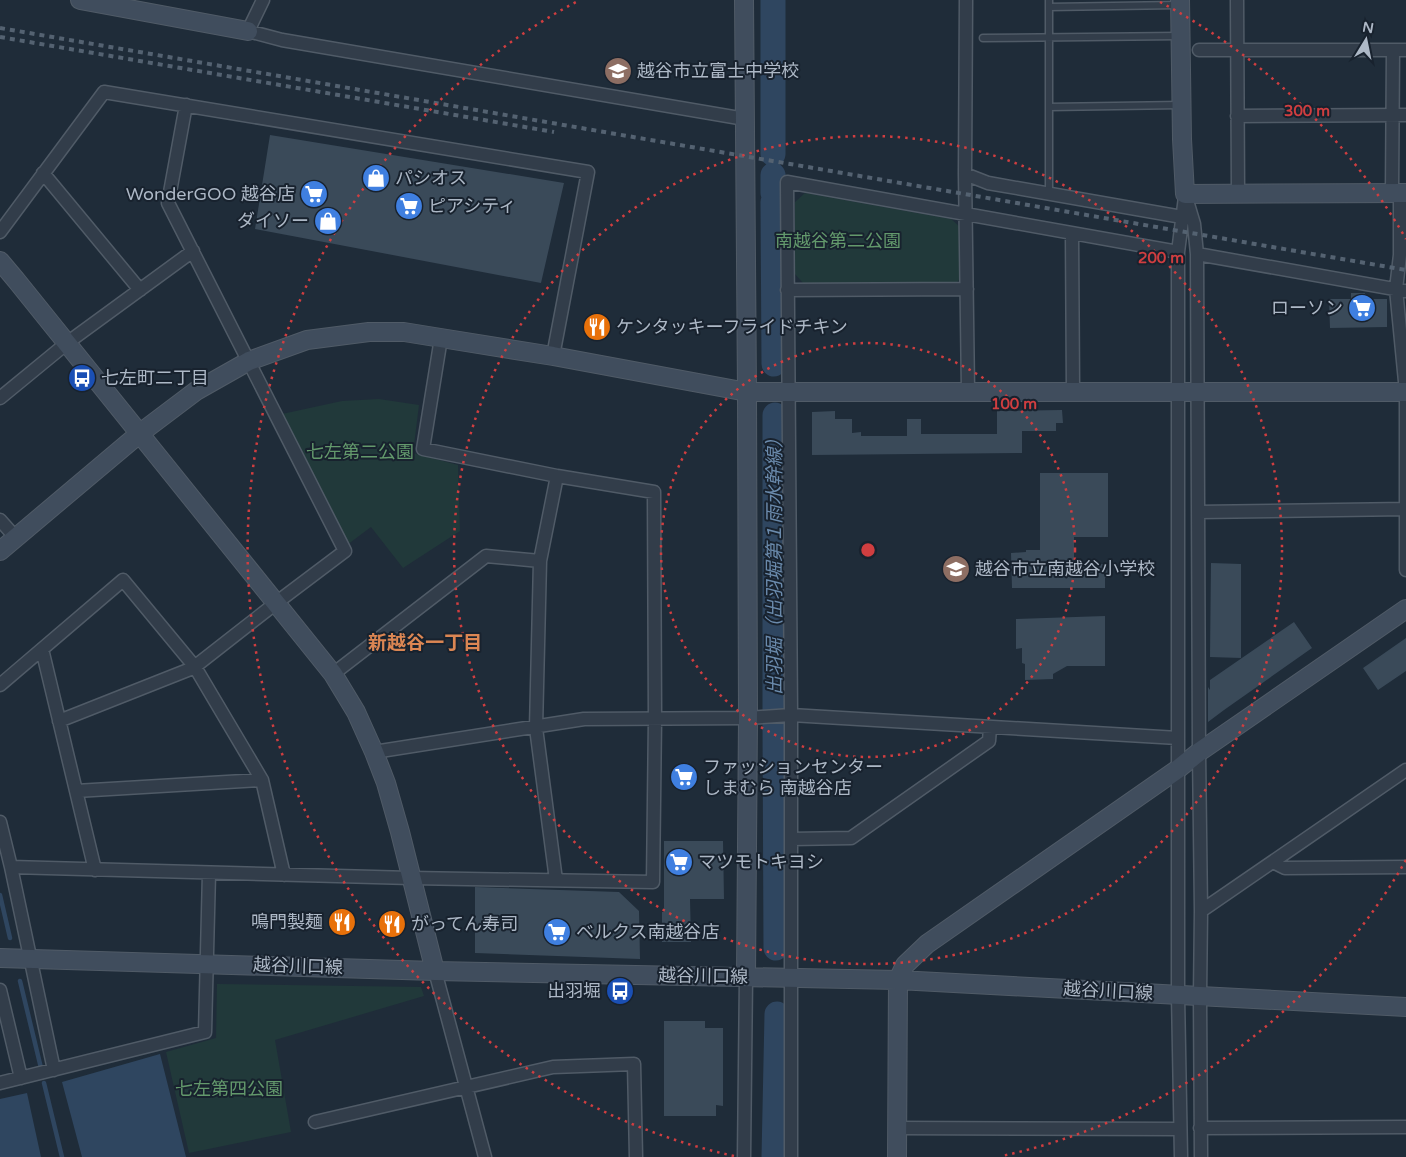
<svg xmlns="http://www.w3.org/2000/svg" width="1406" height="1157" font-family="'Varela Round','Noto Sans JP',sans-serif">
<rect width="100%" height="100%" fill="#1f2c39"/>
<path fill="#21393a" d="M805 193 951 219 959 226 960 279 956 283H803L795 274V202Z
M379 399 419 405 413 453 458 465 460 531 403 568 371 527 347 545 282 414 342 401Z
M217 984 421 987 424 996 275 1040 291 1132 189 1153 166 1052 216 1038Z"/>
<path fill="#2f4660" d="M160 1054 186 1157H82L62 1082Z
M27 1093 41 1157H0V1099Z"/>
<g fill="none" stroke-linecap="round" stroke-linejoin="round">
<path stroke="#2f4660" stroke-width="4.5" d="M0 895 10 938
M20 981 41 1068
M44 1083 62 1157"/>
<path stroke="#2f4660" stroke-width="25" d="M773 154V0
M773 175V193
M773 202 774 364
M775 415V709
M775 725 776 948
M774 1157 777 1014"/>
</g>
<path fill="#3a4a59" d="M270 135 564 183 541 283 255 229Z
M1351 293H1365L1364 299H1387V327L1330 328 1329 299H1351Z
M1062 410 1063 423H1056V431H1022V453L812 455V412L835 411V419H852V433L861 432V436H907V419H921V434H997V411Z
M1040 473H1108V537H1074V564H1110V578H1105V588H1012L1011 553 1026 552V550H1040Z
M1211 563 1241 564V658L1210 657Z
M1105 616V666H1067L1053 674V679L1025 680V664L1022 663V648L1016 649V619Z
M1294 622 1312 648 1224 710 1208 722V687L1210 690V680Z
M1406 638V671L1378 690 1363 668Z
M664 841H723L724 899H690L691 942H662V912H664Z
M475 887 619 892 639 911 640 959 475 953Z
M664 1021H705V1028H723V1106L716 1105V1116H664Z"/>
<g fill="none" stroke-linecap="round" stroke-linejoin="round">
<g stroke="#505b67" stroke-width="9">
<path id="lane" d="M1049 7 1178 5
M983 38 1179 36
M1049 107 1181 105
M1049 194V0"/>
</g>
<g stroke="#505b67" stroke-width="15">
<path id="street" d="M263 0 248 31 282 40 745 119
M966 0 965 174 988 183 1182 217
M1237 0 1238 193
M1199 50H1406
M1237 116 1406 115
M43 173 140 290
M965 174 968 391
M1392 193 1393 50
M1400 193V255L1396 289 1406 392V570
M1185 194 1194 224 1197 254 1199 752 1201 911 1200 996 1201 1157
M0 232 104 92 588 172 553 356
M1072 233 1073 391
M1197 254 1406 291
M787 290 967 289
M0 398 67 343 193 251
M1198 512 1405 509
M0 520 16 538
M42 649 95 870
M333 674 486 556 540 561
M0 685 123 580 195 667 262 780 284 875
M59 721 193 668 276 603 345 551 168 203 186 105
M374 752 584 719 748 718 791 715 1178 738
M76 791 262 780
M0 822 11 867 54 1070
M791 839 851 838 989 741 990 727
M1273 862 1285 868 1406 867
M11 867 411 878 653 882 655 719 654 492 557 476 423 449 441 338
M556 880 536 728 540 561 557 476
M1201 911 1406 770
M435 971 485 1157
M0 990 21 1078
M0 1083 205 1032 209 873
M315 1122 553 1067 634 1064 636 1157
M897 1128 1180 1129
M1200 1128 1406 1127
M744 1157 746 977
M791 1157V715L787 182 1178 252
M1181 1157 1178 995V252L1185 197"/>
</g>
<g stroke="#505b67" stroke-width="20">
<path id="secondary" d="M80 0 248 31
M744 0 747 392 748 718 746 977
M1180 0 1182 139 1185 194 1406 193
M0 261 16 280 333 674 356 712 374 752 386 783 400 832 435 971
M0 551 139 434 196 391 249 361 307 340 369 332H404L441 338 553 356 747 392H1406
M0 958 435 971 898 980 1406 1007
M897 1157 898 980 905 965 927 944 1178 769 1199 752 1406 609"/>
</g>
<use href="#lane" stroke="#323d4a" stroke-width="6"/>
<use href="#street" stroke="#323d4a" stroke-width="12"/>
<use href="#secondary" stroke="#404d5d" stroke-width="18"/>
<path stroke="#546271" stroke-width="4" stroke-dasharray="5 5" stroke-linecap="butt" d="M0 28 1406 270
M0 37 554 132"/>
</g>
<g fill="none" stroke="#d03e40" stroke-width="2.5" stroke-dasharray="2.5 5">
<circle cx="868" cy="550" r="207"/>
<circle cx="868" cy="550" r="414"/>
<path d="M1406 860A621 621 0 0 1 1002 1156M734 1156A621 621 0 0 1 576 2M1160 2A621 621 0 0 1 1406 239"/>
</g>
<defs>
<g id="school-disc" transform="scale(1.4375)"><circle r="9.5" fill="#8d6e63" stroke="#18222e"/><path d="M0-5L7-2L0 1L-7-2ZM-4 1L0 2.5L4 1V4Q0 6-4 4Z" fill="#fff"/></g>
<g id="shop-disc" transform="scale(1.4375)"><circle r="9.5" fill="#3f7fe0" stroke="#18222e"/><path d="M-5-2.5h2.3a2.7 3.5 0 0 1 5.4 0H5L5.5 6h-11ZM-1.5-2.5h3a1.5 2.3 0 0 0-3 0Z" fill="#fff"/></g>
<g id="supermarket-disc" transform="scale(1.4375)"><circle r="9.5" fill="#3f7fe0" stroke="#18222e"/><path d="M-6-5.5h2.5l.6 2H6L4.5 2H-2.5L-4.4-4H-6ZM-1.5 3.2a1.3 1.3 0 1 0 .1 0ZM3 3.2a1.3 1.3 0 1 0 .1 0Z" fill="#fff"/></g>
<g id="restaurant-disc" transform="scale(1.4375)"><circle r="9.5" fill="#e8710a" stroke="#18222e"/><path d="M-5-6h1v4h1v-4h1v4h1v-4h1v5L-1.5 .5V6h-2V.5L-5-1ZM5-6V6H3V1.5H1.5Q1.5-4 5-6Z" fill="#fff"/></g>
<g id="bus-disc" transform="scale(1.4375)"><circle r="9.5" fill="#1a4fb4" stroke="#18222e"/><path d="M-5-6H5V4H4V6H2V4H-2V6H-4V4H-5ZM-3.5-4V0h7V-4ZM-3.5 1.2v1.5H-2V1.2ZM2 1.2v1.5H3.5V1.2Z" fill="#fff"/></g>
</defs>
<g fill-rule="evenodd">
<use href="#school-disc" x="618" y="71"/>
<use href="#shop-disc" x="376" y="178"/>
<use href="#supermarket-disc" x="314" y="194"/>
<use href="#supermarket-disc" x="409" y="206"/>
<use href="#shop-disc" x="328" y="221"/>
<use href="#supermarket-disc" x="1362" y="308"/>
<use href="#restaurant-disc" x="597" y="327"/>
<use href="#bus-disc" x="82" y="378"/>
<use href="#school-disc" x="956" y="569"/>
<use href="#supermarket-disc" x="684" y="777"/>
<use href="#supermarket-disc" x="679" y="862"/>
<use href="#restaurant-disc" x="342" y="922"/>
<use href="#restaurant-disc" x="392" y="924"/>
<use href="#supermarket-disc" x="557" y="932"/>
<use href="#bus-disc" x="620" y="991"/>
</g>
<g text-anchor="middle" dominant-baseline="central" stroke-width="4" stroke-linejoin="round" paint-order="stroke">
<g font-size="18" fill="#adb8c6" stroke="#18222e" text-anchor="start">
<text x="637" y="71">越谷市立富士中学校</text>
<text x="395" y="178">パシオス</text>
<text x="295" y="194" text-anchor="end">WonderGOO 越谷店</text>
<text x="428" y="206">ピアシティ</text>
<text x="309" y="221" text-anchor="end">ダイソー</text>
<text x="1343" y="308" text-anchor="end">ローソン</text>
<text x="616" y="327">ケンタッキーフライドチキン</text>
<text x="101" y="378">七左町二丁目</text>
<text x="975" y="569">越谷市立南越谷小学校</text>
<text x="703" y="767">ファッションセンター<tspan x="703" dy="21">しまむら 南越谷店</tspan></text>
<text x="698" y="862">マツモトキヨシ</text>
<text x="323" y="922" text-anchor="end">鳴門製麺</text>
<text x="411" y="924">がってん寿司</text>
<text x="576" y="932">ベルクス南越谷店</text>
<text x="601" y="991" text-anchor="end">出羽堀</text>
</g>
<g font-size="18" fill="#63996c" stroke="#18222e">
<text x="838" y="241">南越谷第二公園</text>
<text x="360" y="452">七左第二公園</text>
<text x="229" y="1089">七左第四公園</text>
</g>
<g font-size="18" fill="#adb8c6" stroke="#18222e">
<text transform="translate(298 966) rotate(2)">越谷川口線</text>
<text transform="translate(703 976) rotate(1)">越谷川口線</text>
<text transform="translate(1108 991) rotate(3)">越谷川口線</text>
</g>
<g font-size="19" font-style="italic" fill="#6b8bad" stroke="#18222e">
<text transform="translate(775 562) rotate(-90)">出羽堀（出羽堀第１雨水幹線）</text>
</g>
<g font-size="19" font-weight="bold" fill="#db8653" stroke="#18222e">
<text x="425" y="643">新越谷一丁目</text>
</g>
</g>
<circle cx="868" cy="550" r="8" fill="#d03e40" stroke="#18222e" stroke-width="2.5"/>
<g font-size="15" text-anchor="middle" font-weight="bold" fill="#d03e40" stroke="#18222e" stroke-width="4" stroke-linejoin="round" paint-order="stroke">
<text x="1307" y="116">300 m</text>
<text x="1161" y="263">200 m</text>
<text x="1014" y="409">100 m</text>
</g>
<g transform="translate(1366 40) rotate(10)" stroke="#18222e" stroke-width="4" paint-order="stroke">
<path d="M0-4L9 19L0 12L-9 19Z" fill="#adb8c6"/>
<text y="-8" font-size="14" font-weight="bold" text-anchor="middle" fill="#adb8c6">N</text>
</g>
</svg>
